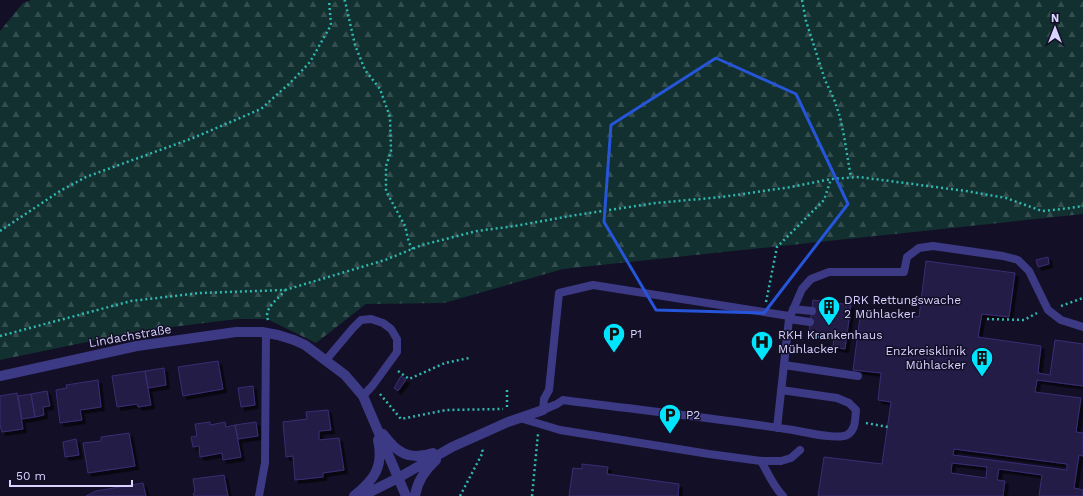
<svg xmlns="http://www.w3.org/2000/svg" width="1083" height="496" font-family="'Work Sans',sans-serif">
<defs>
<pattern id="forest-firs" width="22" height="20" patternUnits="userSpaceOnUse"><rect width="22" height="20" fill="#12302f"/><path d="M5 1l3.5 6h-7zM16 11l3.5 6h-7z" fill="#344d4e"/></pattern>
<filter id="shadow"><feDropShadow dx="3.5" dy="3.5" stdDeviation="0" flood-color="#0009"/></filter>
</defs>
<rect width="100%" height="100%" fill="#130f26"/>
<path fill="url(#forest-firs)" d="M31 0H1083V214L563 269 444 303 366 304 316 343 267 319H237L140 331 0 360V31L23 3Z"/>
<path fill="#241b47" stroke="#3b2d73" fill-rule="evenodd" filter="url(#shadow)" d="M1048 257 1049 264 1038 267 1036 260Z
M926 261 1015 273 1009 317 982 314 978 337 1041 346 1038 373 1050 375 1055 340 1083 344V386L1037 380 1035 392 1081 398 1076 432 1083 433V456L1079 455 1074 488 1083 490V496H1039L1042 475 999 469 997 480 1005 481 1003 496H818L824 457 882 464 891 402 878 400 881 373 853 370 861 310 919 317ZM954 449 1067 464V470L953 455ZM952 463 987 467 986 478 951 473Z
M813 300 851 305 845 349 833 347 834 336 809 332Z
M218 361 223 389 183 396 178 367Z
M164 368 166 385 148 388 145 371Z
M145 371 151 405 138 407 137 404 117 407 112 376Z
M401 376 406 380 398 391 394 388Z
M98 380 101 407 80 410 82 420 60 423 56 390 67 388 66 385Z
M253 386 255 405 241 407 238 388Z
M47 391 50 406 43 407 44 415 35 417 31 394Z
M17 393 23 429 2 432 0 425V396Z
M31 394 35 417 22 419 18 396Z
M328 410 331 430 319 431V440L339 438 344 470 323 473V477L295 480 293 456 286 457 283 422 307 419 306 412Z
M210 422V425L225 422 226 427 235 425 241 457 223 460 222 453 200 457 199 446 193 447 191 437 197 436 195 424Z
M256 422 258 436 238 439 235 425Z
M129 433 135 466 88 473 83 443 101 441V437Z
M76 439 79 455 65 457 63 442Z
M582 464 608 467 607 474 679 484 678 496H569L573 468 582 469Z
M224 475 228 496H194L193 494 195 492 193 479Z
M143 483 146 496H86L96 491Z"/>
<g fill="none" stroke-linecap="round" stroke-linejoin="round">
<path stroke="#2fb8b0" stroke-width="2.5" stroke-dasharray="2 3" stroke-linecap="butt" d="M344 0 345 1 355 45 365 70 380 89 390 117 391 151 386 166V191L405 226 409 243 413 249
M802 0 806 21 825 80 834 99 840 117 844 136 851 178
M0 231 60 191 86 177 193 138 261 109 291 82 310 62 331 25 329 0
M766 302 777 247 824 200 831 179
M1061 306 1083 298
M987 319 1024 320 1037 313
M268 320C263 308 279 299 285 290
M808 335 832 339V335
M0 336 131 301 200 293 285 290 385 260 422 245 477 231 515 226 570 216 656 203 722 197 791 187 831 179 859 177 966 191 1006 198 1042 211 1062 209 1083 206
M398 371 409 379 445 363 469 358
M507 390V410
M380 394 401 419 446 410 503 409
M866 423 888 427
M460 496 483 452 481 447
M532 496 538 434"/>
<path stroke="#3d3a85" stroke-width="8" d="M793 309 812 311
M789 319 810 322
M326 360 353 328 361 320 371 319 383 323 391 329 397 339V352L373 385 363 396
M784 365 858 376
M781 390 837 398 849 403 856 410C855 419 856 430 847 435 838 440 804 432 793 430 716 418 639 410 563 400L557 404 543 410 544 399 549 390 559 293 593 285 789 316
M520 418 560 430 709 454 761 461H781L791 458 800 450
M777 428 789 319 802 289 811 279 829 272H904L907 257 919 248 933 246 1003 256 1018 260 1029 271 1048 310 1061 320 1083 327
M761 461C768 473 773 486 783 496
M259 496 265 463 266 333"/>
<path stroke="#3d3a85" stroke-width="10" d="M0 376 137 346 236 332H262L278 335 294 340 305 345 345 375 363 396 406 496
M383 434C397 453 409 461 433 453
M354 496C374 480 384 467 378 440
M362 496 398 478 452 447 508 422 543 410
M415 496C417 482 426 469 436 460"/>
</g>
<path fill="none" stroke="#2655da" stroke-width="3" stroke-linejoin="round" d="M716 58 796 94 848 204 764 313 656 310 604 222 611 125Z"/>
<defs>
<g id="building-pin" transform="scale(1.15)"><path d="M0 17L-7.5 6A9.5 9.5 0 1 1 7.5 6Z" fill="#00e5ff" stroke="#130f26"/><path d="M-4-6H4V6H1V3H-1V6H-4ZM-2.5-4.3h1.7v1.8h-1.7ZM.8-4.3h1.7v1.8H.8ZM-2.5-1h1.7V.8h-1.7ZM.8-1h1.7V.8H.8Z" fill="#111"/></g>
<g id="parking-pin" transform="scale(1.15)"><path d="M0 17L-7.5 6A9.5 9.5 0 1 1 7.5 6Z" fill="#00e5ff" stroke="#130f26"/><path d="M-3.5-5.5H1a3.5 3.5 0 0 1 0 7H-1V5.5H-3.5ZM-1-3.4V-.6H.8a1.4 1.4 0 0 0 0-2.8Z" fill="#111"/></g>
<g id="hospital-pin" transform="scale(1.15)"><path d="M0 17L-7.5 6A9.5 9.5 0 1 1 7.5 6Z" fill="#00e5ff" stroke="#130f26"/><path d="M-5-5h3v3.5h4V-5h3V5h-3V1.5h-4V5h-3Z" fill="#111"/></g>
</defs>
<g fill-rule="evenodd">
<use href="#building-pin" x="829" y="307"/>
<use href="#parking-pin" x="614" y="334"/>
<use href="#hospital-pin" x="762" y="342"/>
<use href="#building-pin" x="982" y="358"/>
<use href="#parking-pin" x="670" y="415"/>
</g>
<g text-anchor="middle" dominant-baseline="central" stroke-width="3" stroke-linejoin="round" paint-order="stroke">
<g font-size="12" fill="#d9d4ff" stroke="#130f26" text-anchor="start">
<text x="844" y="300">DRK Rettungswache<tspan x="844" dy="14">2 Mühlacker</tspan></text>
<text x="630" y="334">P1</text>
<text x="778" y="335">RKH Krankenhaus<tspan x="778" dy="14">Mühlacker</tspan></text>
<text x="966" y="351" text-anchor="end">Enzkreisklinik<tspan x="966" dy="14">Mühlacker</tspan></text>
<text x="686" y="415">P2</text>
</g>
<g font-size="12" fill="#d9d4ff" stroke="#130f26">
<text transform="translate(130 336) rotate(-10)">Lindachstraße</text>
</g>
</g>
<g transform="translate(1055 28)" stroke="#130f26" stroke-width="3" paint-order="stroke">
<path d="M0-3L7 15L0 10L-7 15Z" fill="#d9d4ff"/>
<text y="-6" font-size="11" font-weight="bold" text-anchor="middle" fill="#d9d4ff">N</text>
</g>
<path d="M10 480v6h122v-6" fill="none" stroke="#d9d4ff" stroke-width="2"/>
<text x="16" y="480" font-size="12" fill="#d9d4ff" stroke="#130f26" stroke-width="3" paint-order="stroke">50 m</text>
</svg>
